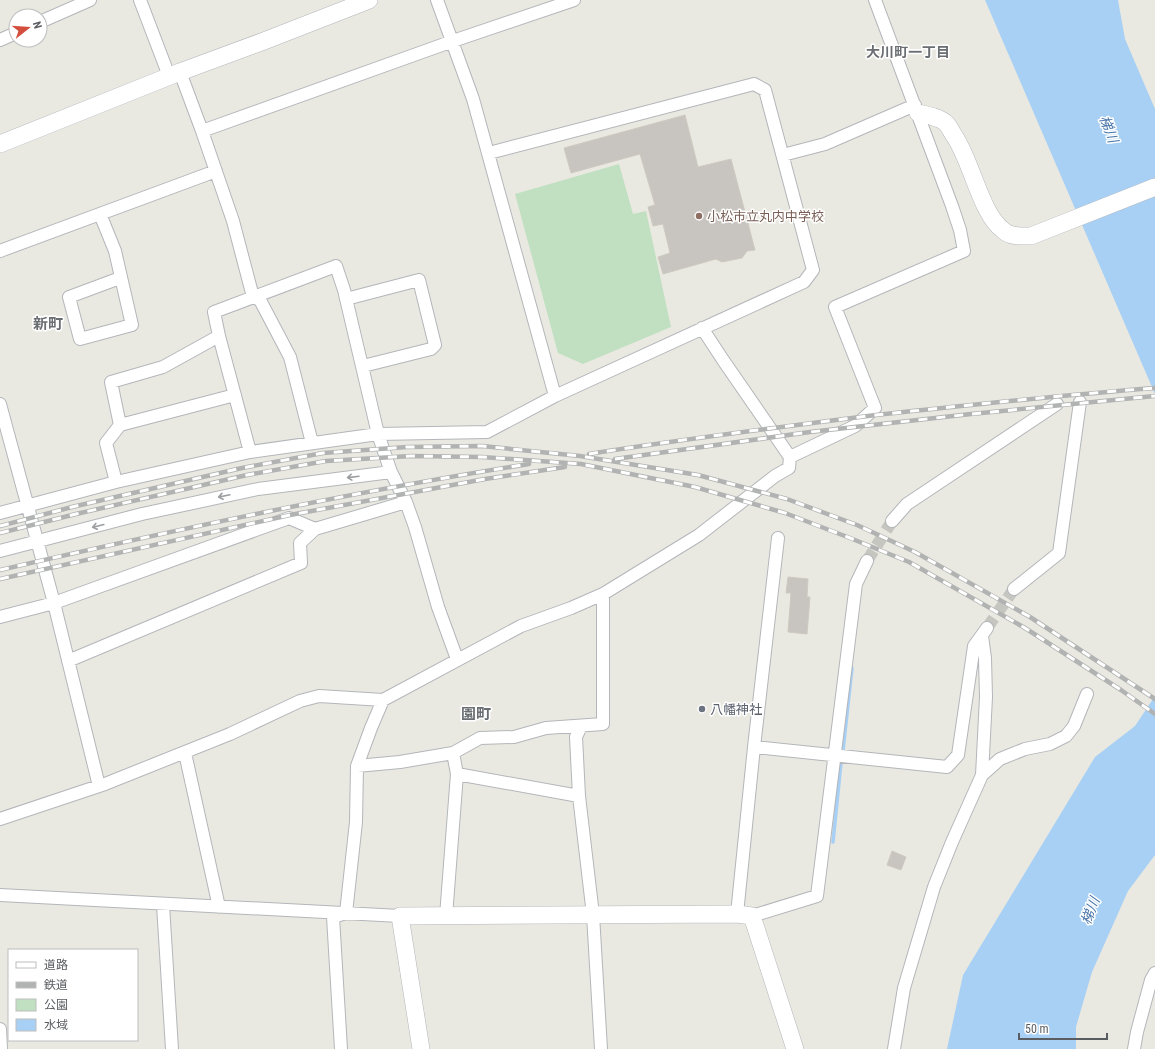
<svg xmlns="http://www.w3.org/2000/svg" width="1155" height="1049" font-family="'Roboto Condensed','Noto Sans JP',sans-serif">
<rect width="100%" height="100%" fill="#eae9e1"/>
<path fill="#c0e0c1" d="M619 164 633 214 646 211 671 327 583 364 558 353 515 194Z"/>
<path fill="#a7d0f4" d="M985 0H1118L1125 39 1155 109V394Z
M1155 696V855L1128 891 1092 972 1076 1027V1049H947L963 975 1095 757 1135 726Z"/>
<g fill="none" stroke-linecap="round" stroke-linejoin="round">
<path stroke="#a7d0f4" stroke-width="3.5" d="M843 751 852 668
M833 842 841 763"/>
</g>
<path fill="#c8c5c0" stroke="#cecac0" d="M685 115 698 167 731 159 755 250 747 251 742 258 722 262 716 259 663 274 658 257 670 253 663 224 653 226 648 207 655 205 640 154 571 173 564 148Z
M788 577 808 579 807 597H810L807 634 788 632 791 593H786Z
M892 851 906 857 901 870 887 865Z"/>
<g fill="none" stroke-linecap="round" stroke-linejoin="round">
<path stroke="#c6c6c1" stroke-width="12" stroke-dasharray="12 6" stroke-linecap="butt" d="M867 561 892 521
M987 628 1014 589"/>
<g stroke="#b3b6ba" stroke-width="14">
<path id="street" d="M140 0 169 76
M437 0 473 99 555 396
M40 22 90 0
M0 40 16 33
M180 72 202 131 233 221 253 297 260 300 290 357 312 443
M202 131 453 41 574 0
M783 155 825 144 915 105
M100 214 115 251 132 325 80 339 69 297 120 278
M0 251 216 171
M346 299 419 280 435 345 431 349 363 366
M219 336 250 452
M0 404 54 603 99 786
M120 425 235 395
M790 457 855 426 875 408 835 307 964 251 960 230 952 206 875 0
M0 513 116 482
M892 521 907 504 1057 404
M0 551 142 514 258 489 391 472
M1014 589 1059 553 1080 402
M0 617 54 603 289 518 315 529 406 502
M982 636 985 658 986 697 982 775
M457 659 438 607 415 527 406 502 391 472 378 434 344 290 336 266 214 312 219 336 163 367 111 382 120 425 106 443 116 482 250 452 321 442 378 434 487 432 555 396 804 282 813 270 765 90 754 84 489 153
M68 661 301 563 300 543 315 529
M754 747 947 767 958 755 974 646 987 628
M185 753 219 907
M357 766 400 762 453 753 480 738 514 737 546 728 603 724V594
M457 774 579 796 593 915 601 1049
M579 796 576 737 581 726
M0 819 105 784 230 734 300 701 319 696 383 700 521 626 571 608 603 594 699 535 775 476 789 468 790 457 723 360 702 328
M0 895 400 916
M163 905 172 1049
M737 914 754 747 778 538
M446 916 457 774 453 753
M752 916 817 896 856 584 867 561
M0 1029 1 1049
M341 1049 333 917 346 913 356 822 357 766 371 728 383 700
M894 1049 904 988 934 887 952 842 982 775 1000 759 1025 749 1050 744 1066 736 1074 726 1087 694
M1134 1049 1137 1032 1151 980 1155 973"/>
</g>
<g stroke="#b2b5ba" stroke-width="18">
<path id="secondary" d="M918 113C927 115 939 117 946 123 949 126 951 131 953 134 972 160 980 214 1004 231 1011 237 1022 236 1031 236L1155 187
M0 144 180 72 264 41 369 0
M421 1049 400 916 737 914 752 916 795 1049"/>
</g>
<use href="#street" stroke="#fff" stroke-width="12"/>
<use href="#secondary" stroke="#fff" stroke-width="17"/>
<g stroke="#b1b2b2" stroke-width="4.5">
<path id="rail" d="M589 454C684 439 780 427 876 415 969 405 1062 395 1155 388
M615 459 810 432 971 414 1155 396
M0 526 72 507 242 468 323 453 407 447 482 446 580 456 698 475 787 499 857 525 915 552 1030 617 1155 699
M0 533 76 514 247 475 326 461 411 456 482 457 581 464 695 487 785 513 850 538 909 562 1025 628 1121 690 1155 714
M0 570C175 530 351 492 529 464
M0 579 290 515 485 479 565 467"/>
</g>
<use href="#rail" stroke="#fff" stroke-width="3" stroke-dasharray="9" stroke-linecap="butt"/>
</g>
<defs><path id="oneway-shaft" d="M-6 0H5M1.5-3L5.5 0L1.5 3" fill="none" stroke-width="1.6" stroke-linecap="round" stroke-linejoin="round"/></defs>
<g stroke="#9b9da0">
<use href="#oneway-shaft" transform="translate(353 477) rotate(173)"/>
<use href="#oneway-shaft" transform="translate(224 496) rotate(168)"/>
<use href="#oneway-shaft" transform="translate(98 526) rotate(166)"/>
</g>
<circle fill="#8d6e63" stroke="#fff" stroke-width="1.5" cx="699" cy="216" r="4"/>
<circle fill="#6b7280" stroke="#fff" stroke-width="1.5" cx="702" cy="709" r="4"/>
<g text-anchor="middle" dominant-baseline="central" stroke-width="3" stroke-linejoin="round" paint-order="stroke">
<g font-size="13" fill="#785e54" stroke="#fff" text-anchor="start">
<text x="707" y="216">小松市立丸内中学校</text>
</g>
<g font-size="13" fill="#5b616d" stroke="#fff" text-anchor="start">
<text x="710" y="709">八幡神社</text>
</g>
<g font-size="14" font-weight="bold" fill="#6a6e72" stroke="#fff">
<text x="908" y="52">大川町一丁目</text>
</g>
<g font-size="14" font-style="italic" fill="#4b77ab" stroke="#fff">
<text transform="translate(1109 129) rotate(69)">梯川</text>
<text transform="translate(1090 911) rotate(-69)">梯川</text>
</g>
<g font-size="15" font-weight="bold" fill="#6a6e72" stroke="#fff">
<text x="48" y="324">新町</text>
<text x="476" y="714">園町</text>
</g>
</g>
<rect x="8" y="949" width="130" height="92" fill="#ffffff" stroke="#bdbebf"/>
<rect x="16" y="962" width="20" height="6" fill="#ffffff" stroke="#bdbebf"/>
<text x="44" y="969" font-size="12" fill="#595c60">道路</text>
<rect x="16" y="982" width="20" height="6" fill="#b1b2b2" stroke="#bdbebf"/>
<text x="44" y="989" font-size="12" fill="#595c60">鉄道</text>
<rect x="16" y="999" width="20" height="12" fill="#c0e0c1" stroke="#bdbebf"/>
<text x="44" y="1009" font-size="12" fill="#595c60">公園</text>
<rect x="16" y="1019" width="20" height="12" fill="#a7d0f4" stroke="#bdbebf"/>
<text x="44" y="1029" font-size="12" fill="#595c60">水域</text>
<g transform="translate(28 28) rotate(73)"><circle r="19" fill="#ffffff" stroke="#bdbebf"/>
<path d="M0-3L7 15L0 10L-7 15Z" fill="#d44e3e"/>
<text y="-6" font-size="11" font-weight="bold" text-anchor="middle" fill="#595c60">N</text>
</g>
<path d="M1019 1033v6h88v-6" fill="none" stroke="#595c60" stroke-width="2"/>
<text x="1025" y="1033" font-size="12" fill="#595c60" stroke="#ffffff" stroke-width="3" paint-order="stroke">50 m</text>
</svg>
